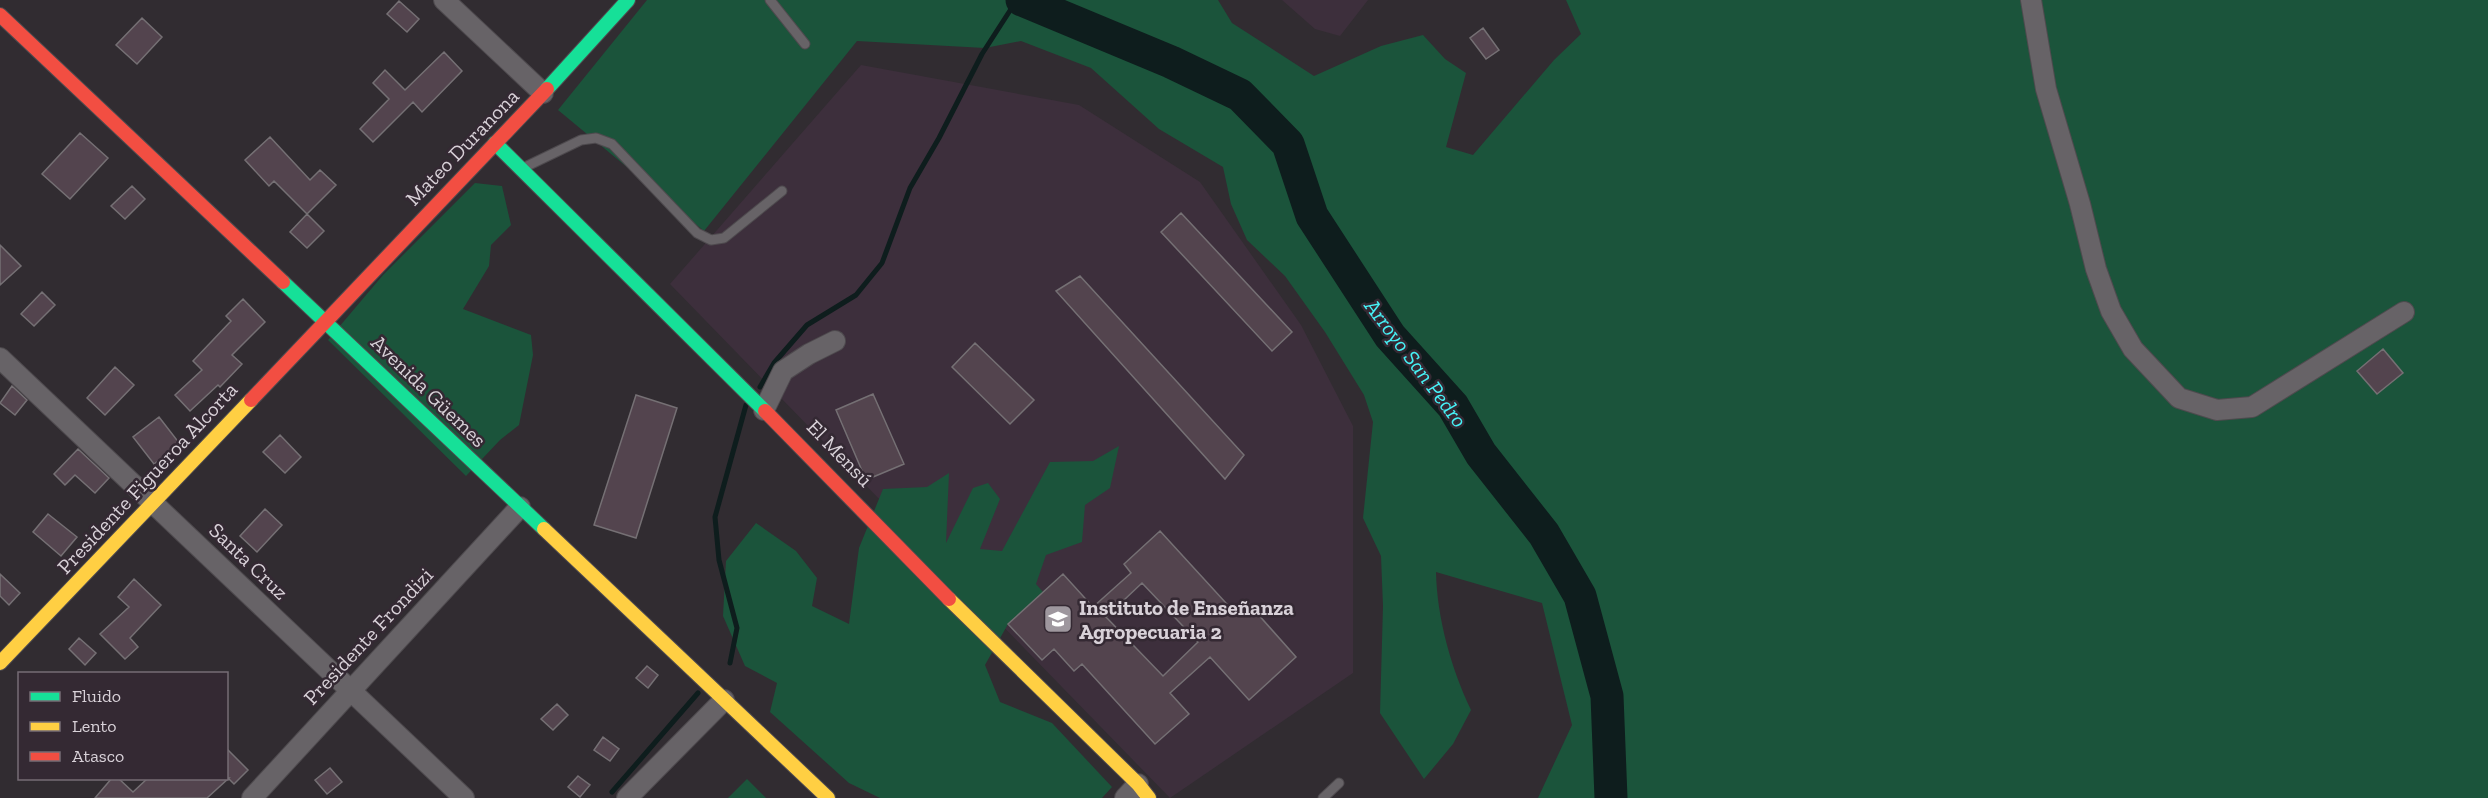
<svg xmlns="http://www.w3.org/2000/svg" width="2488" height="798" font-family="'Zilla Slab',serif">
<rect width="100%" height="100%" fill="#312c31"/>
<path fill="#3d2f3c" d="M1282 0H1368L1340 36 1315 29Z
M861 65 1079 105 1200 182 1301 325 1353 426V673L1170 798 670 284Z"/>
<path fill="#1b543b" d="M647 0H1218L1232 23 1314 76 1381 46 1423 35 1445 59 1466 73 1446 147 1473 155 1554 60 1581 34 1566 0H2488V798H1538L1572 725 1542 603 1436 572C1437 618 1451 668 1471 710L1453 744 1424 779 1380 713 1383 606 1381 556 1363 518 1373 422 1364 395 1325 332 1285 276 1247 240 1231 204 1223 167 1159 129 1091 68 1021 41 985 48 857 41 704 231 558 110Z
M475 183 502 186 511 225 491 245 489 266 463 309 531 335 533 355 519 425 500 440 466 476 328 340 383 275Z
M1119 446 1110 488 1085 505 1082 542 1046 555 1036 584 1043 592 1008 624 985 665 1000 702 1052 723 1112 787 1102 798H880L849 783 770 712 777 683 745 666 723 616 726 561 756 523 796 551 817 578 812 606 849 624 859 548 883 489 927 487 949 473 946 543 973 488 988 483 1000 499 980 549 1002 551 1050 462 1093 461Z
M747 779 766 798H728Z"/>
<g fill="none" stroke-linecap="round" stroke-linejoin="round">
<path stroke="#0e1d1d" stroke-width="5" d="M760 387 774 363 807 325 856 295 882 263 910 188 939 138 982 54 1011 9 1020 0
M730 663 737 628 719 560 715 517 746 405
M612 792 698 693"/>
<path stroke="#0e1d1d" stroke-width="33" d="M1022 0 1171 62 1240 95 1288 144 1312 216 1390 336 1453 406 1481 454 1544 534 1580 596 1607 696 1611 798"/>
</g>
<path fill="#53444e" stroke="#757074" stroke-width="1.5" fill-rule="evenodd" d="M399 1 419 19 407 32 387 14Z
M142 18 162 37 137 64 116 45Z
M1483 28 1499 50 1486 59 1470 38Z
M444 52 462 71 422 112 413 102 373 142 360 129 389 99 373 83 385 70 405 90Z
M80 133 108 158 70 199 42 174Z
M270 137 310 180 320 170 336 185 307 214 274 181 269 186 245 160Z
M132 186 145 199 125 219 111 206Z
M1181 213 1292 332 1272 351 1161 232Z
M307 214 324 231 307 248 290 232Z
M0 245 21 266 0 285Z
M1080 276 1244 455 1225 479 1056 291Z
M42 292 55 305 34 326 21 314Z
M243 299 265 322 232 355 242 364 220 387 218 385 190 411 175 395 202 370 193 361 231 321 226 316Z
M975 343 1034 400 1010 424 952 367Z
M2383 349 2403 373 2377 394 2357 371Z
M115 367 134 385 105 415 87 398Z
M12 386 27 400 15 415 0 403Z
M873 394 904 464 866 480 836 410Z
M636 395 677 408 636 538 594 525Z
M159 417 180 444 154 464 133 437Z
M280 435 301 457 285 473 263 452Z
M78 449 109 478 95 493 75 475 65 485 54 474Z
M265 509 282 525 257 552 240 536Z
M48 514 77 537 61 556 33 532Z
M1160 531 1236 614 1248 603 1296 657 1249 700 1210 657 1170 693 1189 714 1155 744 1082 664 1074 671 1054 649 1042 660 1008 624 1063 574 1093 607 1131 573 1124 564ZM1142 583 1198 642 1163 676 1106 617Z
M0 574 20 593 9 605 0 596Z
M134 579 161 605 130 638 138 647 125 659 100 634 129 607 118 597Z
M79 638 96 653 85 665 69 649Z
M647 666 658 675 648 688 636 678Z
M557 704 568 715 553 730 541 719Z
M603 737 619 749 610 761 594 750Z
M226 748 248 770 234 784 226 776Z
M330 768 342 782 327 794 315 780Z
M578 776 590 785 580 797 568 787Z
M112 778H118L133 792 148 778H229L207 798H95Z"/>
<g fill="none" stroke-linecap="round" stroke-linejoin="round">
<g stroke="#4e4a4e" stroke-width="11">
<path id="lane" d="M770 0 805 44
M523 168 581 140 596 138 612 144 697 233 711 240 724 238 782 191
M1323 798 1339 783"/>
</g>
<g stroke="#4e4a4e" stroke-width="22">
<path id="street" d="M444 0 543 93
M2031 0 2046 89 2080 204 2096 269 2111 311 2133 349 2179 398 2217 410 2252 407 2404 312
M0 358 464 798
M764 410 783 371 809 354 835 341
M252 798 520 507
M627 798 724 700
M1125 798 1138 784"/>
</g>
<g stroke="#4e4a4e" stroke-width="16">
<path id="fast" d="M547 89 628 0
M495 143 765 411
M283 282 544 529"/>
</g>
<g stroke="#4e4a4e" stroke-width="16">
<path id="slow" d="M544 529 828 798
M949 599 1138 784 1149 798
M0 663 251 400"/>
</g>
<g stroke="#4e4a4e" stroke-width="16">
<path id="jam" d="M0 15 283 282
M251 400 547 89
M765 411 949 599"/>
</g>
<use href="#lane" stroke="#676367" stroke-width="9"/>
<use href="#street" stroke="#676367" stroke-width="20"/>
<use href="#fast" stroke="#16e098" stroke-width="14"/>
<use href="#slow" stroke="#ffcf43" stroke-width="14"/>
<use href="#jam" stroke="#f24e42" stroke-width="14"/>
</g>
<defs>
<g id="school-square" transform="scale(1.5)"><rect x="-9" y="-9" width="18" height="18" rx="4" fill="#9e979e" stroke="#342933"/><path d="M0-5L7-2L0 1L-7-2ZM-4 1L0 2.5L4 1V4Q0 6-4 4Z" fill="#fff"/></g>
</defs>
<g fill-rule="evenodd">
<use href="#school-square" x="1058" y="619"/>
</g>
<g text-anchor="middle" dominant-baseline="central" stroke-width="5" stroke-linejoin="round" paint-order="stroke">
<g font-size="21" fill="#d8d1d8" stroke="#342933">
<text transform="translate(462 147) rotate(-46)">Mateo Duranona</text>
<text transform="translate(429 391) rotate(44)">Avenida Güemes</text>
<text transform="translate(840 453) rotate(46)">El Mensú</text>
<text transform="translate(147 478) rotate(-47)">Presidente Figueroa Alcorta</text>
<text transform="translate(249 561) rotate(44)">Santa Cruz</text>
<text transform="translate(368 636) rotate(-47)">Presidente Frondizi</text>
</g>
<g font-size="21" font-weight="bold" fill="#d8d1d8" stroke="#342933" text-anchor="start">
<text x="1079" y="607">Instituto de Enseñanza<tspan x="1079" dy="24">Agropecuaria 2</tspan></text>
</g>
<g font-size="22" font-style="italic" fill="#46f2f6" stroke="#342933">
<text transform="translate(1416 363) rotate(53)">Arroyo San Pedro</text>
</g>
</g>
<rect x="18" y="672" width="210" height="108" fill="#342933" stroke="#766c75" stroke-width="1.5"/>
<rect x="30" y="692" width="30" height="9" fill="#16e098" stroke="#766c75" stroke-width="1.5"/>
<text x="72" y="702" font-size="18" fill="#d8d1d8">Fluido</text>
<rect x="30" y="722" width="30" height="9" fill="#ffcf43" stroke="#766c75" stroke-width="1.5"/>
<text x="72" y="732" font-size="18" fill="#d8d1d8">Lento</text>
<rect x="30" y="752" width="30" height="9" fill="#f24e42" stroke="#766c75" stroke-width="1.5"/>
<text x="72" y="762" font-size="18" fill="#d8d1d8">Atasco</text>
</svg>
